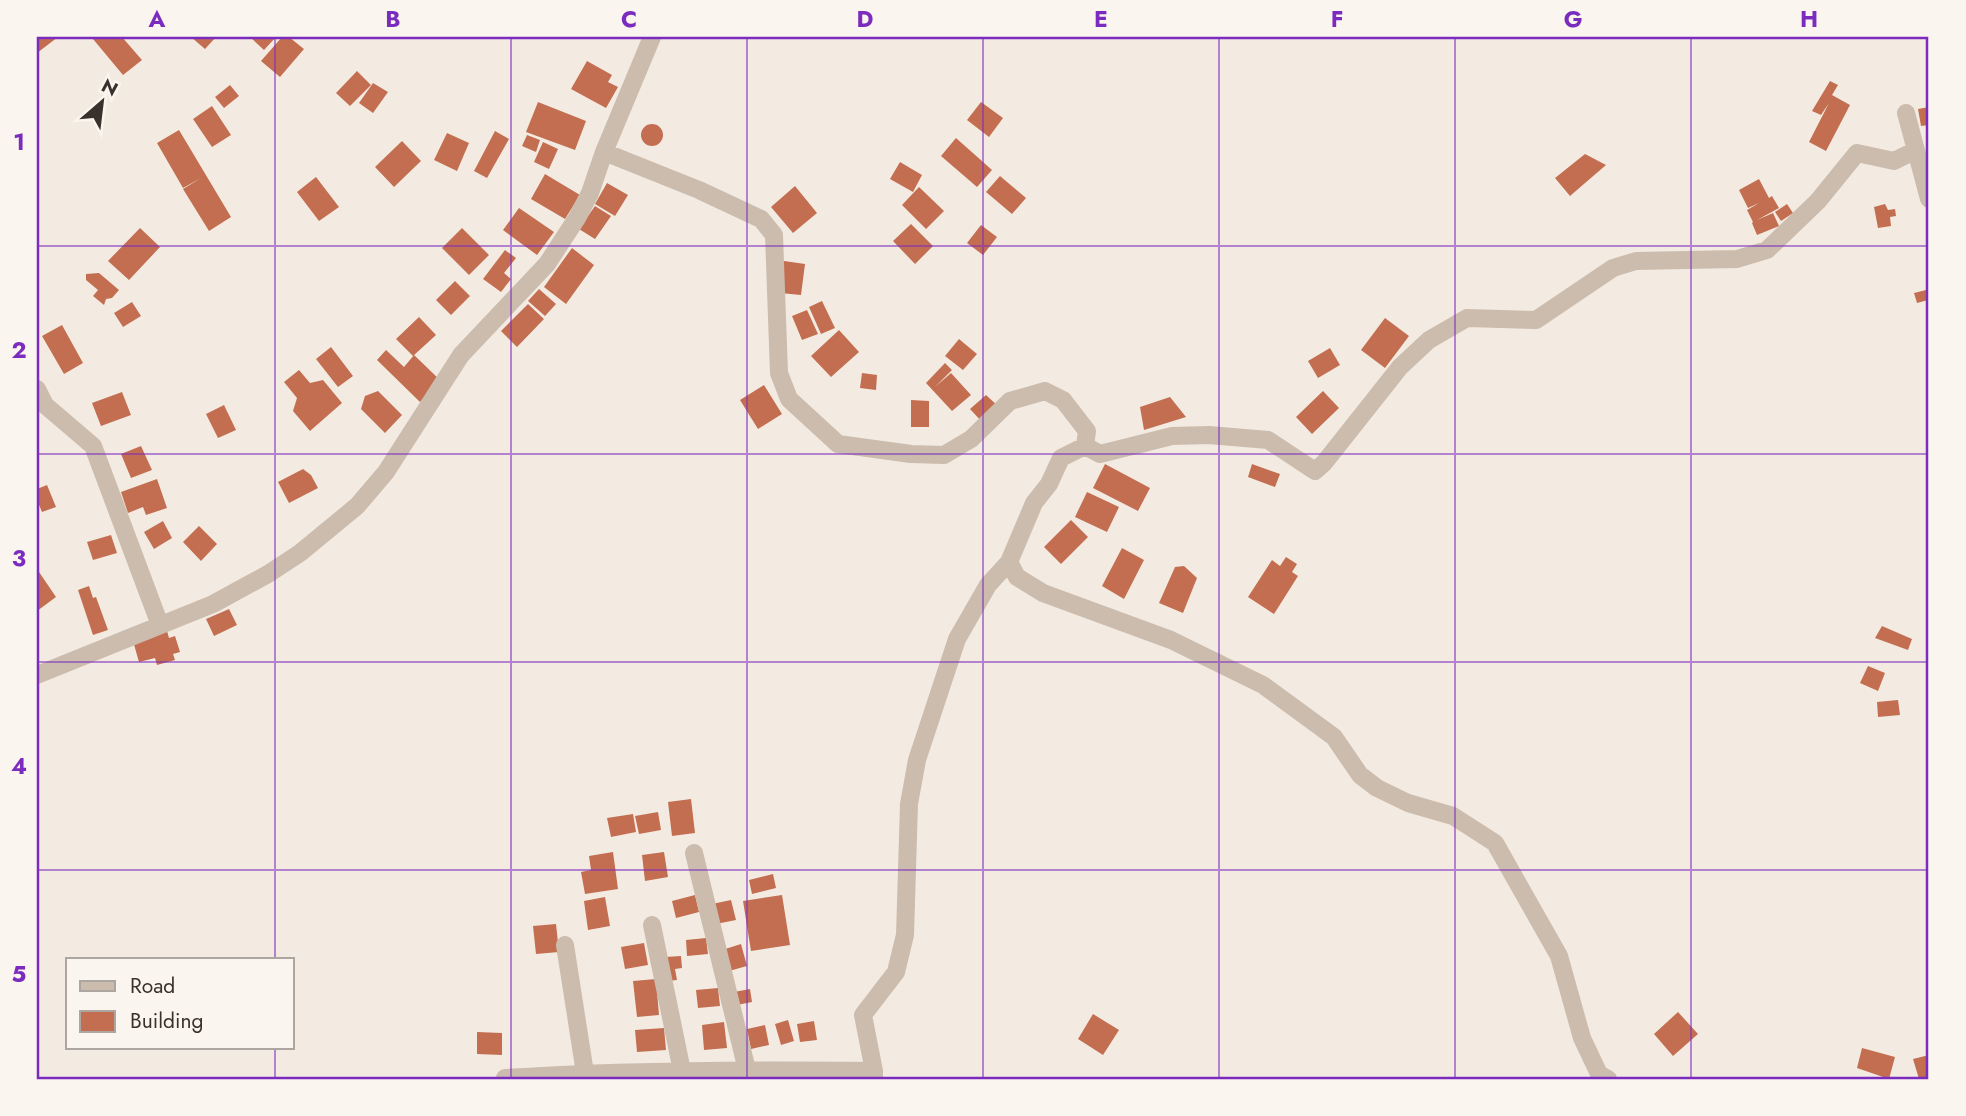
<svg xmlns="http://www.w3.org/2000/svg" width="1966" height="1116" font-family="Jost,sans-serif">
<rect width="100%" height="100%" fill="#f3ebe2"/>
<path fill="#c36e50" d="M37 37H58L37 53Z
M95 37H122L142 60 123 75 93 39Z
M191 37H216L205 49Z
M250 37H276L264 50Z
M282 37H289L304 49 280 77 261 61Z
M587 61 612 75 608 82 618 87 606 108 571 89Z
M357 71 371 85 350 106 336 93Z
M1830 81 1838 85 1832 95 1850 105 1826 151 1809 142 1829 103 1821 115 1812 111Z
M373 83 388 92 373 113 359 103Z
M230 85 239 96 224 108 215 97Z
M538 102 586 121 575 150 526 132Z
M981 102 1003 118 989 137 967 120Z
M212 106 231 135 212 147 193 119Z
M1929 107V125L1921 126 1918 109Z
M641 135a11 11 0 1 1 22 0a11 11 0 1 1-22 0Z
M179 130 231 217 209 231 183 189 201 178 183 188 157 143Z
M495 131 509 139 487 178 474 171Z
M447 133 469 143 457 171 434 160Z
M527 135 540 140 536 152 522 146Z
M956 138 992 170 977 187 941 156Z
M402 141 421 161 394 187 375 167Z
M543 142 558 149 549 169 534 162Z
M1585 154 1606 165 1570 196 1555 178Z
M900 162 922 175 913 192 890 179Z
M545 174 580 195 565 219 531 199Z
M1000 176 1026 198 1012 214 986 192Z
M316 177 339 207 319 221 297 192Z
M1759 179 1769 198 1772 196 1779 208 1757 220 1773 213 1779 226 1757 235 1752 223 1753 222 1747 210 1759 203 1748 208 1739 190Z
M607 183 628 195 615 216 595 204Z
M795 186 817 213 793 233 771 207Z
M919 187 944 211 926 229 902 205Z
M1787 204 1793 213 1781 221 1775 212Z
M1885 204 1888 210 1895 209 1896 216 1890 217 1891 226 1878 228 1874 207Z
M595 206 611 216 595 239 579 229Z
M519 208 554 232 537 255 503 230Z
M911 224 933 246 915 264 893 241Z
M981 225 997 237 983 255 967 243Z
M140 228 160 247 129 280 108 261Z
M462 228 489 255 469 275 442 248Z
M572 248 594 265 566 304 544 287Z
M505 250 516 258 504 273 511 279 501 292 483 279Z
M784 261 805 264 801 295 780 293Z
M99 273 119 290 112 298 106 299 104 305 93 296 98 290 86 280V274Z
M455 281 470 296 451 315 436 300Z
M539 289 556 304 545 316 528 301Z
M1926 290 1928 300 1917 303 1914 293Z
M822 301 835 328 821 334 809 307Z
M132 302 141 316 123 327 114 313Z
M528 304 544 319 517 347 501 331Z
M807 310 818 334 802 340 792 316Z
M419 317 436 335 413 356 396 339Z
M1385 318 1409 336 1385 368 1361 350Z
M62 325 83 363 64 374 42 336Z
M839 330 859 352 831 377 811 356Z
M959 339 977 354 963 370 945 356Z
M331 347 353 376 338 387 316 359Z
M1330 348 1340 365 1318 378 1308 361Z
M386 350 404 367 414 355 440 380 420 402 377 360Z
M945 363 952 370 935 387 951 373 971 395 952 411 926 383Z
M299 370 310 383 323 380 342 403 310 431 293 411 297 398 284 382Z
M862 373 877 375 876 390 860 388Z
M764 385 782 414 758 429 740 400Z
M378 391 402 415 385 433 361 409 365 396Z
M1323 391 1339 408 1312 434 1296 417Z
M122 392 131 415 101 426 92 403Z
M986 395 999 407 983 423 970 409Z
M1170 397 1186 417 1144 430 1140 407Z
M911 400 929 401V427H911Z
M224 405 236 430 218 438 206 414Z
M141 446 152 470 131 478 121 454Z
M1105 464 1150 488 1138 511 1093 488Z
M1252 464 1280 474 1275 487 1248 477Z
M303 469 311 475 318 488 289 503 278 482Z
M157 479 167 508 146 515 143 507 128 513 121 492Z
M47 485 56 507 42 512 37 500V489Z
M1087 492 1119 507 1107 532 1075 517Z
M1071 520 1088 537 1061 564 1044 547Z
M163 521 172 538 154 549 144 532Z
M199 526 217 544 201 561 183 542Z
M111 535 117 553 93 560 87 542Z
M1122 548 1144 560 1124 599 1102 586Z
M1286 557 1297 564 1292 572 1298 576 1274 614 1248 597 1272 560 1280 566Z
M1184 566 1197 578 1183 613 1159 603 1175 567Z
M37 569 56 597 37 611Z
M89 586 93 598 96 597 108 630 93 635 78 590Z
M229 609 237 625 214 636 206 619Z
M1882 626 1912 639 1908 650 1875 638Z
M167 631 169 638 175 636 180 652 173 654 175 660 157 665 155 658 139 662 133 641Z
M1868 666 1885 673 1878 691 1860 683Z
M1898 700 1900 715 1878 717 1877 702Z
M691 799 695 833 672 836 668 802Z
M658 812 661 830 639 834 635 816Z
M633 814 636 832 611 837 607 818Z
M613 852 618 889 585 894 581 872 591 870 589 856Z
M664 852 668 877 645 881 642 855Z
M773 874 776 888 752 894 749 880Z
M695 895 699 912 676 918 672 901Z
M782 895 790 945 751 951 743 901Z
M605 897 610 926 588 930 584 901Z
M731 900 736 920 716 924 712 904Z
M556 924 559 952 536 954 533 926Z
M706 938 708 954 687 956 686 940Z
M644 943 648 965 625 969 621 947Z
M741 944 747 966 729 971 722 950Z
M681 956 682 968 675 969 677 980 668 981 665 957Z
M656 979 659 1015 637 1017 633 981Z
M718 988 720 1006 698 1008 696 990Z
M750 989 752 1002 737 1005 734 992Z
M1678 1012 1698 1034 1673 1056 1654 1034Z
M1093 1014 1119 1030 1103 1055 1078 1039Z
M788 1020 794 1041 781 1045 775 1024Z
M814 1021 817 1040 800 1042 797 1024Z
M724 1022 727 1048 704 1050 702 1025Z
M765 1025 769 1045 751 1049 747 1029Z
M664 1028 666 1050 637 1052 635 1030Z
M477 1032 502 1033V1055L477 1054Z
M1862 1048 1895 1057 1889 1079 1857 1068Z
M1929 1055V1079H1919L1913 1059Z"/>
<g fill="none" stroke-linecap="round" stroke-linejoin="round">
<path stroke="#ccbcad" stroke-width="18" d="M1906 113 1929 199
M604 152 699 190 761 219 774 235 779 373 789 399 838 444 911 454 944 455 971 439 1010 401 1045 391 1063 400 1087 431 1085 446 1061 458 1049 484 1034 503 1009 562 1017 577 1043 593 1171 640 1263 685 1334 737 1360 775 1377 788 1408 803 1453 816 1495 843 1559 956 1582 1038 1599 1074 1608 1079
M37 389 45 405 93 446 160 625
M1085 446 1100 454 1172 436 1209 435 1268 440 1315 471 1324 463 1400 367 1429 340 1467 318 1536 320 1613 268 1636 261 1737 259 1767 250 1818 201 1857 153 1894 161 1916 150
M37 675 213 604 268 574 300 553 357 506 386 472 461 355 547 264 577 218 590 193 604 152 652 37
M694 853 747 1070
M652 925 682 1071
M565 945 585 1073
M505 1078C628 1070 751 1070 874 1071
M874 1079V1071L863 1015 896 972 905 935 909 804 917 760 957 639 988 585 1009 562"/>
</g>
<path fill="none" stroke="#7b2cbf" stroke-width="2" stroke-opacity="0.55" d="M275 37V960M511 37V1079M747 37V1079M983 37V1079M1219 37V1079M1455 37V1079M1691 37V1079M37 246H1929M37 454H1929M37 662H1929M37 870H1929M275 1048V1079"/>
<rect width="1966" height="1116" fill="none" stroke="#faf5ee" stroke-width="77"/>
<rect x="66" y="958" width="228" height="91" fill="#faf5ee" stroke="#ada6a0" stroke-width="2"/>
<rect x="80" y="981" width="35" height="10" fill="#ccbcad" stroke="#ada6a0" stroke-width="2"/>
<text x="130" y="993" font-size="21" fill="#3a302c">Road</text>
<rect x="80" y="1011" width="35" height="21" fill="#c36e50" stroke="#ada6a0" stroke-width="2"/>
<text x="130" y="1028" font-size="21" fill="#3a302c">Building</text>
<g transform="translate(102 102) rotate(28)" stroke="#faf5ee" stroke-width="5" paint-order="stroke">
<path d="M0-5L12 26L0 18L-12 26Z" fill="#3a302c"/>
<text y="-10" font-size="19" font-weight="bold" text-anchor="middle" fill="#3a302c">N</text>
</g>
<rect x="38" y="38" width="1889" height="1040" fill="none" stroke="#7b2cbf" stroke-width="2.5"/>
<g font-size="23" text-anchor="middle" font-weight="bold" fill="#7b2cbf">
<text x="157" y="27">A</text>
<text x="393" y="27">B</text>
<text x="629" y="27">C</text>
<text x="865" y="27">D</text>
<text x="1101" y="27">E</text>
<text x="1337" y="27">F</text>
<text x="1573" y="27">G</text>
<text x="1809" y="27">H</text>
<text x="19" y="150">1</text>
<text x="19" y="358">2</text>
<text x="19" y="566">3</text>
<text x="19" y="774">4</text>
<text x="19" y="982">5</text>
</g>
</svg>
